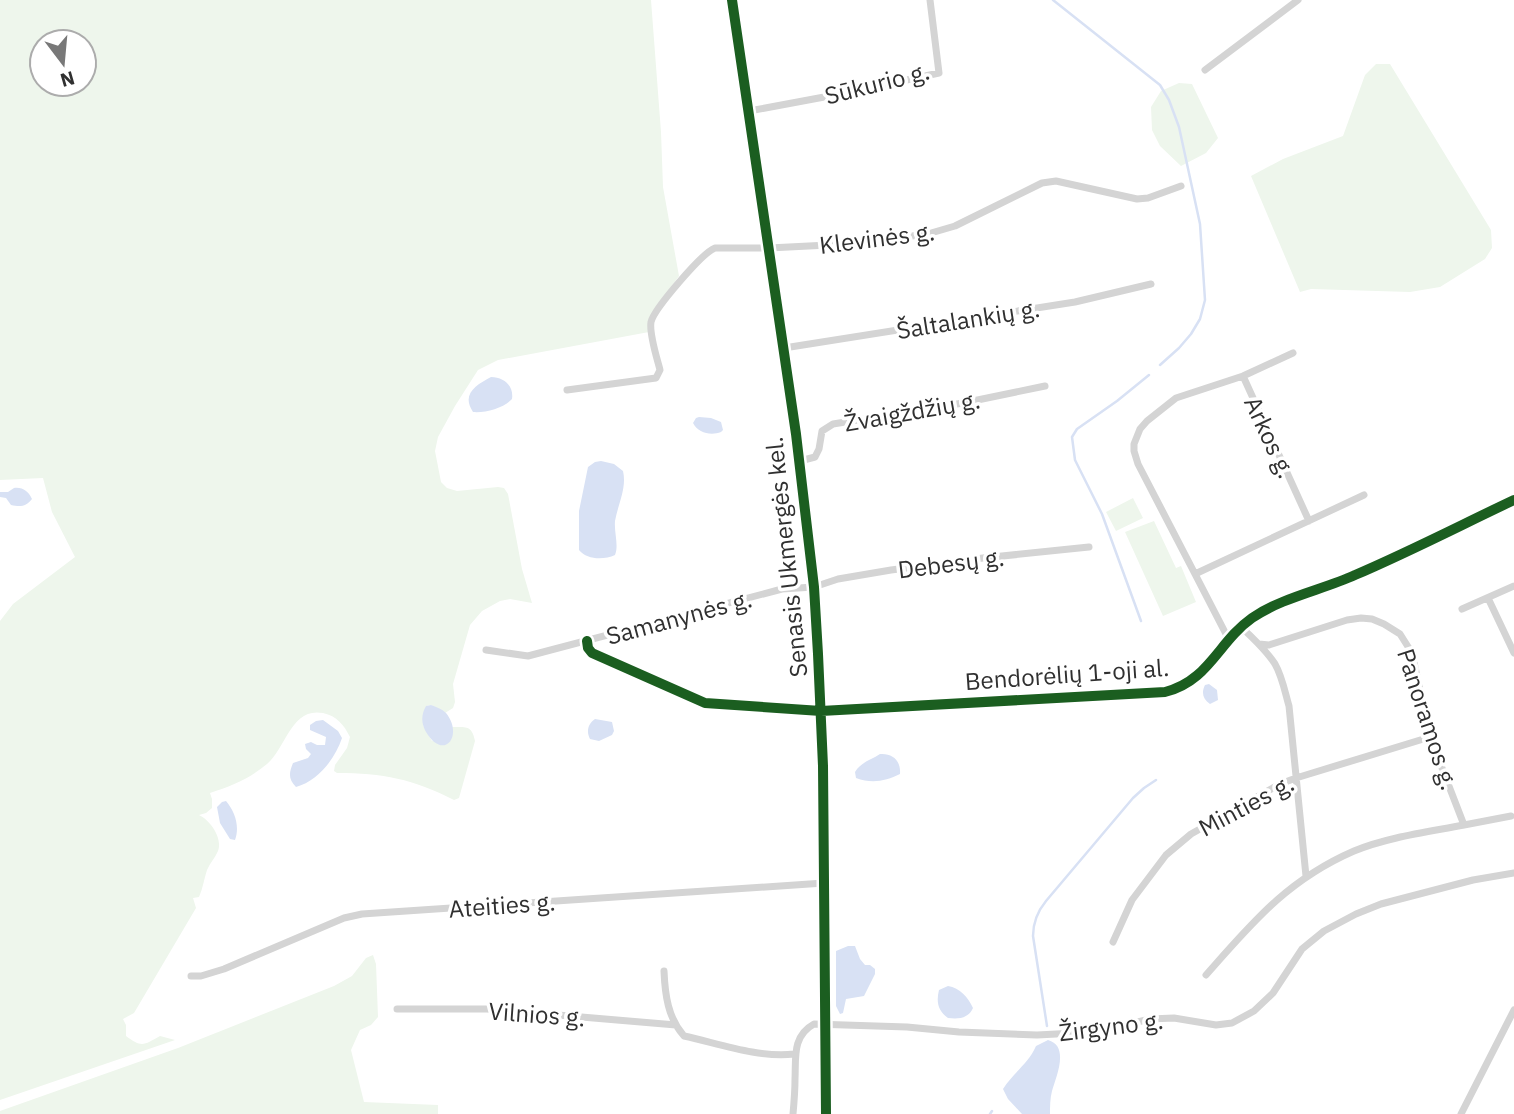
<svg xmlns="http://www.w3.org/2000/svg" width="1514" height="1114" font-family="'IBM Plex Sans',sans-serif">
<rect width="100%" height="100%" fill="#fff"/>
<path fill="#eef6ec" fill-rule="evenodd" d="M0 0H651L661 132 663 187 679 276 657 306 649 332 498 360 478 370 455 406 438 437 435 451 441 482 447 488 457 491 498 487 504 488 508 494 522 569 532 603 510 599 500 601 482 611 470 625 453 684 455 702 453 708 445 713 431 705 426 706 423 725 432 741 453 732 452 727C466 727 472 725 475 741L459 798 454 800C413 779 383 773 337 773L334 771 335 765 347 748 350 737C344 725 337 716 323 713 291 707 286 748 267 764 249 779 232 786 210 793L212 799V808L206 813 199 815C210 820 223 838 218 851 215 858 210 863 207 870 204 879 203 888 199 897L193 898 196 908 134 1013 123 1019 126 1025V1036C142 1048 144 1045 160 1036L175 1040 0 1100V621L13 604 75 557 52 512 43 478 0 480ZM42 42H84V84H42Z
M1376 64H1390L1491 230 1492 248 1485 259 1440 287 1410 292 1311 289 1300 292 1251 176 1283 159 1343 136 1365 75Z
M1179 83 1192 84 1218 138 1206 153 1181 166 1160 146 1152 130 1151 107 1161 91Z
M1133 498 1143 518 1116 531 1106 512Z
M1154 521 1176 568 1181 566 1196 602 1163 616 1125 532Z
M373 955 376 964 378 1017 371 1025 360 1030 351 1050 364 1102 438 1105V1114H0V1111L178 1048 334 986 352 976 366 958Z"/>
<path fill="#d8e1f4" d="M491 377C504 377 514 386 512 399 504 408 486 413 473 412 461 394 476 385 491 377Z
M699 417 711 418 721 422 723 430 721 432C711 436 698 433 693 423L696 418Z
M601 461 614 464 623 471C627 488 618 504 615 521 614 533 619 545 615 555 604 560 587 560 579 550V511L588 467 595 462Z
M14 488C23 487 28 491 32 499 26 507 20 507 11 505L6 498 0 497V492H8Z
M1209 684 1217 690 1218 700 1210 704C1203 699 1201 693 1205 685Z
M431 705C436 707 442 709 446 713 464 735 444 762 426 732 421 723 421 715 426 706Z
M595 719 612 722 614 731 612 735 599 741 590 739C586 731 588 724 595 719Z
M323 720 338 731 342 738C335 759 318 781 296 787 288 779 289 773 293 763L308 758 311 754 306 749 305 744 311 742 317 745H325L326 737 310 730V725L316 721Z
M880 754C893 753 901 761 900 774 886 781 872 784 856 778L855 772C861 762 871 760 880 754Z
M226 801C235 812 240 826 235 840L230 839 220 823 217 807 222 802Z
M848 946H855L860 959 865 965H870L875 969V974L864 996 846 999 843 1013 840 1014 836 1006V951Z
M948 986C960 988 968 997 973 1008 968 1019 958 1019 948 1018 938 1011 936 1002 939 990Z
M1048 1040C1070 1046 1056 1077 1052 1091 1050 1099 1050 1106 1050 1114H1022L1008 1099 1003 1089C1013 1073 1029 1063 1036 1046Z"/>
<g fill="none" stroke-linecap="round" stroke-linejoin="round">
<path stroke="#d8e1f4" stroke-width="2.5" d="M1053 0 1160 85 1169 100 1179 127 1200 224 1205 300 1200 319 1191 334 1179 348 1160 365
M1141 621 1102 514 1075 460 1072 437 1077 429 1117 401 1149 375
M1047 1026 1033 936C1033 922 1037 912 1046 901L1133 798 1144 788 1156 780
M990 1114 992 1111"/>
<path stroke="#d4d4d4" stroke-width="7" d="M1205 70 1298 0
M749 111 851 92 939 73 930 0
M784 348 1075 302 1151 284
M1243 376 1309 521
M567 390 656 378 660 370C657 358 649 334 651 322 654 309 702 253 715 248H769L868 243 931 233 955 226 1042 183 1056 181 1137 199 1148 198 1181 186
M800 461 815 457 819 449 822 431 833 424 963 403 1045 386
M1195 574 1138 464 1134 451V444L1140 429 1147 421 1176 398 1243 376 1293 353
M1488 598 1514 653
M1462 609 1514 586
M1241 627C1253 638 1266 650 1275 664 1282 676 1285 692 1289 706L1306 876
M1228 638 1195 574 1364 495
M587 641 588 648 592 653 705 703 821 711 1165 692C1209 681 1218 642 1252 618 1283 597 1322 590 1355 575 1409 552 1461 525 1514 500
M486 650 528 656 782 589 814 587 838 579 891 570 983 558 1089 547
M1464 825 1511 816
M1113 942 1132 900 1166 855 1191 834 1280 784 1296 778 1430 737
M664 971C665 995 668 1018 684 1036 720 1044 758 1058 794 1054
M1206 975C1252 923 1287 880 1354 851 1388 837 1428 832 1464 825L1430 737 1412 653 1400 634 1384 624 1372 619 1361 618 1347 620 1269 645 1259 644
M191 976H201L224 969 344 918 362 914 824 883
M397 1009H487L676 1025
M793 1114C794 1103 795 1091 795 1079 796 1058 792 1036 814 1024L907 1027 959 1032 1037 1035 1095 1032 1150 1019 1174 1018 1216 1025 1232 1023 1254 1011 1273 993 1302 949 1324 931 1356 914 1381 904 1473 880 1514 873
M1461 1114 1514 1010"/>
<path stroke="#cecece" stroke-width="10" d="M732 0 796 434 814 587 818 654 823 766 826 1114"/>
<g stroke="#fff" stroke-width="15">
<path id="cycleway" d="M732 0 796 434 814 587 818 654 823 766 826 1114
M587 641 588 648 592 653 705 703 821 711 1165 692C1209 681 1218 642 1252 618 1283 597 1322 590 1355 575 1409 552 1461 525 1514 500"/>
</g>
<use href="#cycleway" stroke="#1b5e20" stroke-width="10"/>
</g>
<g text-anchor="middle" dominant-baseline="central" stroke-width="7" stroke-linejoin="round" paint-order="stroke">
<g font-size="24" fill="#303030" stroke="#fff">
<text transform="translate(877 83) rotate(-14)">Sūkurio g.</text>
<text transform="translate(877 238) rotate(-7)">Klevinės g.</text>
<text transform="translate(968 319) rotate(-9)">Šaltalankių g.</text>
<text transform="translate(912 411) rotate(-10)">Žvaigždžių g.</text>
<text transform="translate(1270 437) rotate(65)">Arkos g.</text>
<text transform="translate(786 557) rotate(-96)">Senasis Ukmergės kel.</text>
<text transform="translate(951 563) rotate(-7)">Debesų g.</text>
<text transform="translate(679 617) rotate(-15)">Samanynės g.</text>
<text transform="translate(1067 674) rotate(-4)">Bendorėlių 1-oji al.</text>
<text transform="translate(1428 719) rotate(72)">Panoramos g.</text>
<text transform="translate(1246 805) rotate(-28)">Minties g.</text>
<text transform="translate(502 905) rotate(-4)">Ateities g.</text>
<text transform="translate(537 1014) rotate(4)">Vilnios g.</text>
<text transform="translate(1111 1026) rotate(-7)">Žirgyno g.</text>
</g>
</g>
<g transform="translate(63 63) rotate(164)"><circle r="33" fill="#ffffff" stroke="#acacac" stroke-width="2"/>
<path d="M0-5L12 26L0 18L-12 26Z" fill="#787878"/>
<text y="-10" font-size="19" font-weight="bold" text-anchor="middle" fill="#303030">N</text>
</g>
</svg>
